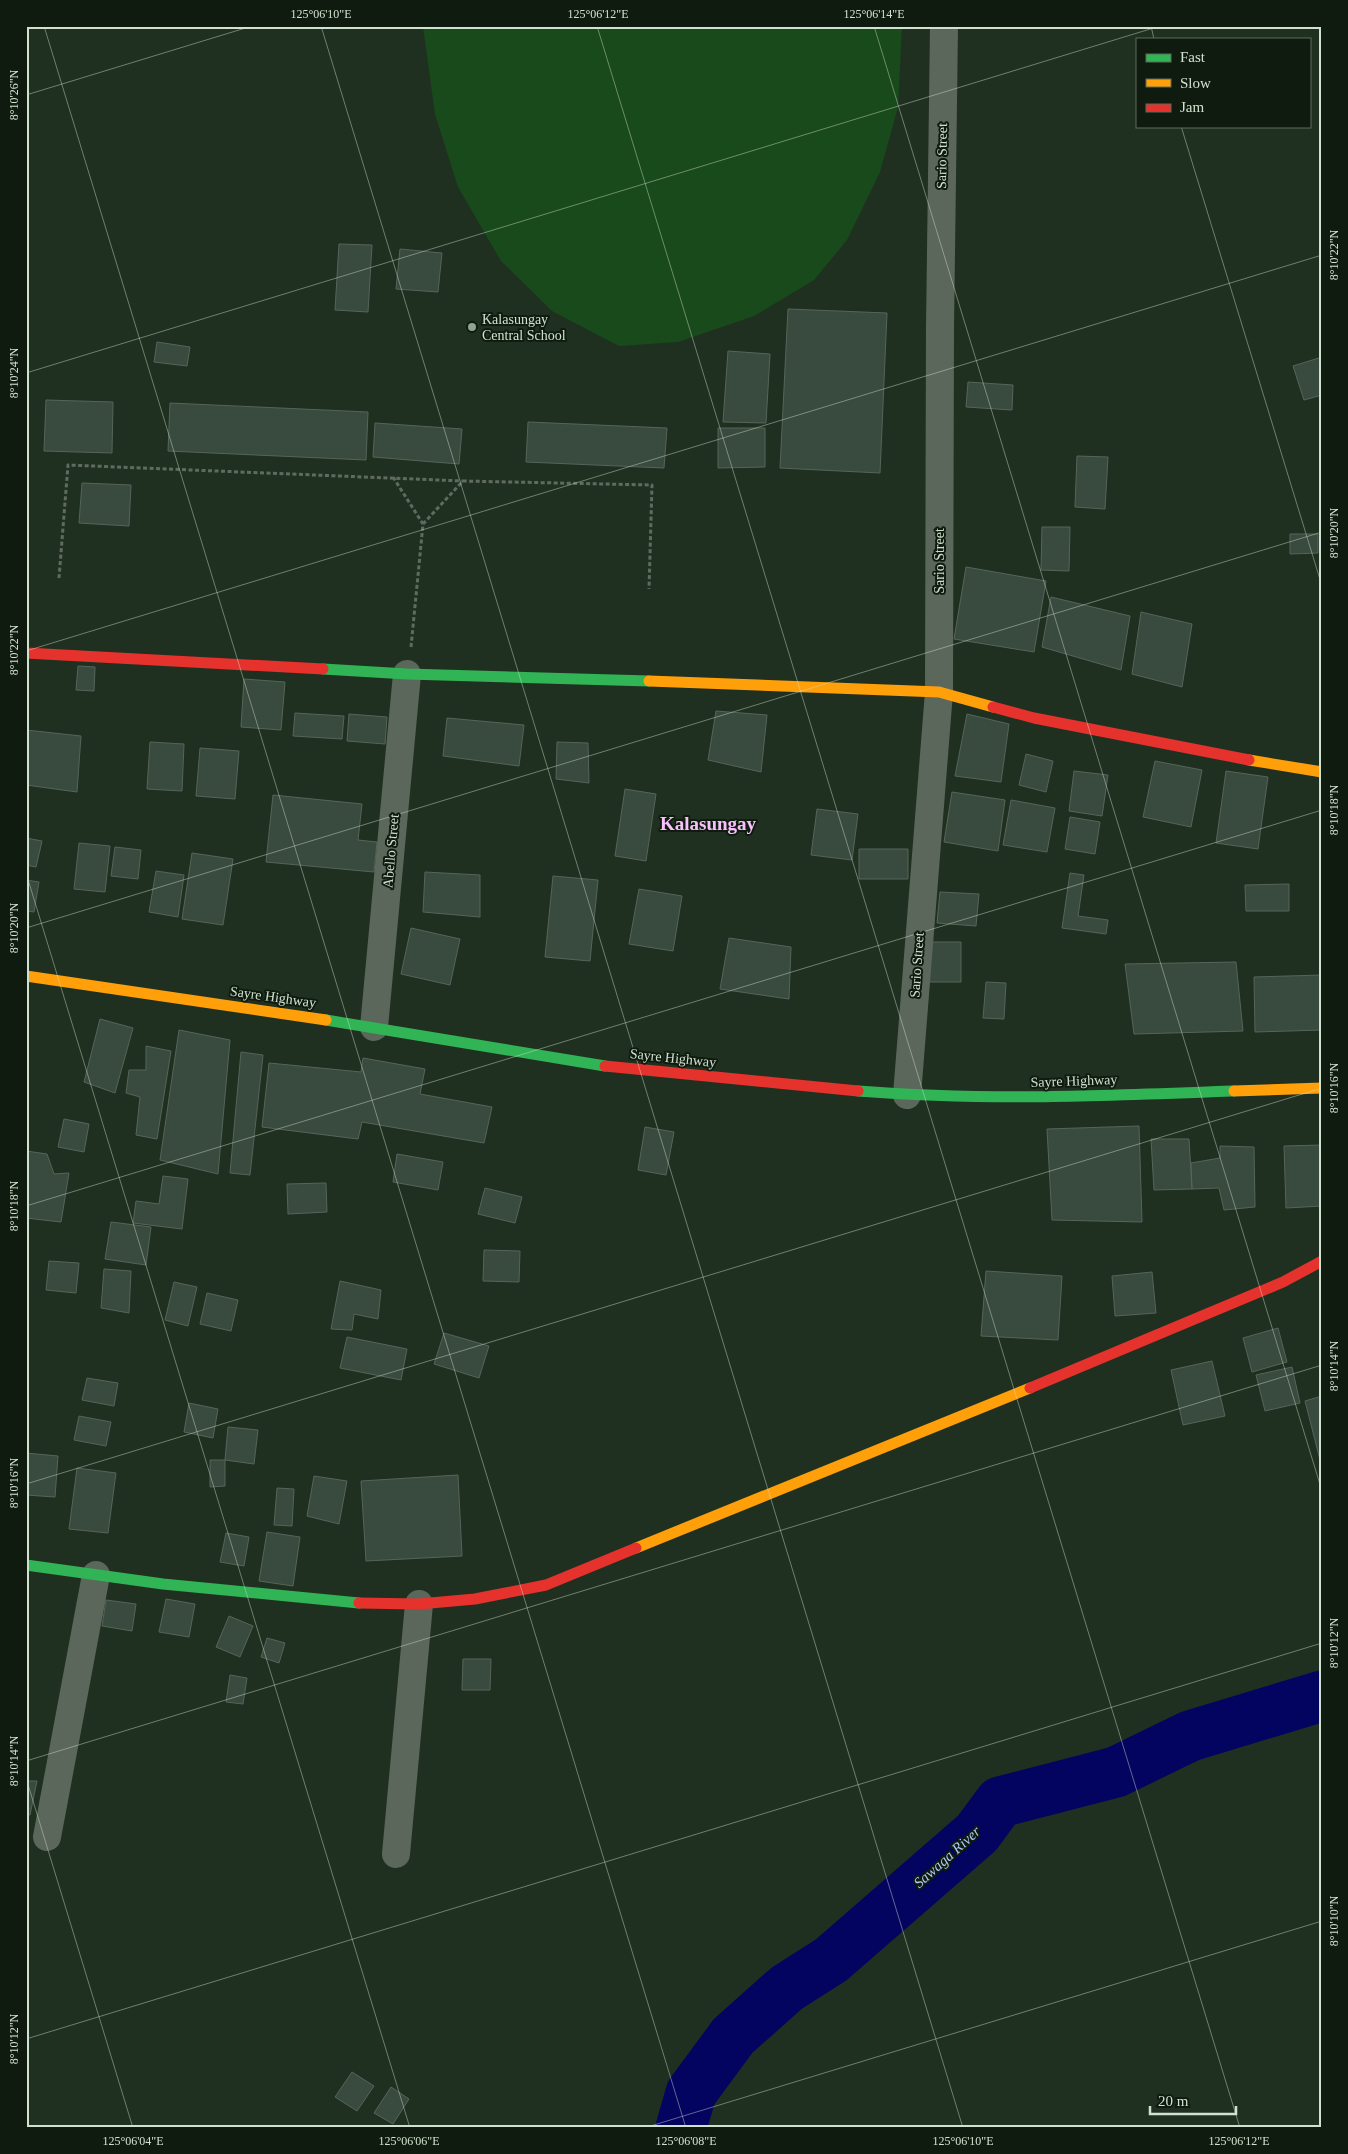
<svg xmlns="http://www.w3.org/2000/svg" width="1348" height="2154" font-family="'Times New Roman',serif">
<rect width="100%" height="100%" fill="#203020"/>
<path fill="#194a1c" d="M423 26H902L898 107 880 172 847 240 814 280 754 316 678 342 619 346 552 311 501 261 458 187 435 114Z"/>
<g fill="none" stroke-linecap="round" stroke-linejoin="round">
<path stroke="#030460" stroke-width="51" d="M681 2128 691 2093 733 2036 787 1988 831 1960 977 1833 1000 1802 1116 1772 1190 1736 1322 1696"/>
</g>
<path fill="#394a3f" stroke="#55655a" d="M339 244 372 245 368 312 335 310Z
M400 249 442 253 438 292 396 289Z
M788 309 887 313 880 473 780 468Z
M157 342 190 347 187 366 154 362Z
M728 351 770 354 766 423 723 422Z
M1322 357V395L1304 400 1293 366Z
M968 382 1013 385 1012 410 966 407Z
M46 400 113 402 112 453 44 451Z
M170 403 368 412 366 460 168 451Z
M528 422 667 428 664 468 526 462Z
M375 423 462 429 459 464 373 457Z
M718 428H765V467L718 468Z
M1077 456 1108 457 1105 509 1075 507Z
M82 483 131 485 129 526 79 523Z
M1042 527H1070L1069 571 1041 570Z
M1290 534H1318V553L1290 554Z
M966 567 1046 581 1034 652 954 639Z
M1051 597 1130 616 1121 670 1042 647Z
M1141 612 1192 624 1182 687 1132 674Z
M78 666 95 667 94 691 76 690Z
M244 679 285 682 281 730 241 727Z
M716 711 767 715 761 772 708 760Z
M295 713 344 716 342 739 293 736Z
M349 714 387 717 385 744 347 741Z
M967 714 1009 724 1001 782 955 776Z
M447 718 524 725 519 766 443 756Z
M26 730 81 736 77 792 26 785Z
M150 742 184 744 182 791 147 789Z
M557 742 588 743 589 783 556 779Z
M200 748 239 751 235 799 196 796Z
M1026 754 1053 761 1046 792 1019 785Z
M1155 761 1202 770 1191 827 1143 817Z
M1074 771 1108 775 1102 816 1069 811Z
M1226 771 1268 777 1258 849 1216 843Z
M625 789 656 794 646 861 615 856Z
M952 792 1005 800 998 851 944 842Z
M273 795 362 804 358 840 377 842 374 872 266 862Z
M1011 800 1055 808 1047 852 1003 845Z
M1320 808H1322V851H1321Z
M817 809 858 814 852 860 811 855Z
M1070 817 1100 822 1095 854 1065 849Z
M26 838 42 841 36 867 26 865Z
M79 843 110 846 105 892 74 889Z
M115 847 141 850 138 879 111 876Z
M859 849H908V879H859Z
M192 853 233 859 223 925 182 919Z
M156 871 184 875 178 917 149 912Z
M425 872 480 875V917L423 912Z
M1070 873 1084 875 1078 916 1108 920 1106 934 1062 928Z
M553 876 598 880 590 961 545 957Z
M26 880 39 882 34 912 26 911Z
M1289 884V911H1246L1245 885Z
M639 889 682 896 673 951 629 944Z
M940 892 979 894 976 926 937 923Z
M411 928 460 939 450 985 401 974Z
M729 938 791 947 789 999 720 989Z
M927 942H961V982H926Z
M1236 962 1243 1031 1134 1034 1125 964Z
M1322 975V1030L1255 1032 1254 977Z
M986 982 1006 983 1004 1019 983 1018Z
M100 1019 133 1028 115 1093 84 1082Z
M179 1030 230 1040 218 1174 160 1160Z
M146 1046 171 1051 157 1139 136 1135 140 1097 126 1093 129 1070H146Z
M241 1052 263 1055 250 1175 230 1173Z
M363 1058 425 1069 420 1094 492 1107 484 1143 362 1122 358 1139 262 1127 269 1063 361 1072Z
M64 1119 89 1124 84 1152 58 1147Z
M1139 1126 1142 1222 1052 1220 1047 1129Z
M645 1127 674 1132 666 1175 638 1170Z
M1151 1139H1189L1192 1189 1154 1190Z
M1322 1145V1206L1286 1208 1284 1146Z
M1220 1146 1254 1147 1255 1207 1224 1210 1219 1188 1192 1189 1191 1163 1220 1158Z
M26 1151 47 1154 54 1174 69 1173 61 1222 26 1218Z
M397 1154 443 1162 438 1190 393 1182Z
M163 1176 188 1179 182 1229 133 1223 136 1201 159 1204Z
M326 1183 327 1212 288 1214 287 1184Z
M485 1188 522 1197 515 1223 478 1214Z
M111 1222 151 1227 146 1265 105 1259Z
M484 1250 520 1251 519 1282 483 1281Z
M49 1261 79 1263 76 1293 46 1290Z
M104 1269 131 1271 129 1313 101 1308Z
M986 1271 1062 1276 1058 1340 981 1336Z
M1152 1272 1156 1313 1115 1316 1112 1276Z
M340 1281 381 1290 378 1319 354 1314 352 1330 331 1329Z
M174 1282 197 1287 188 1326 165 1320Z
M207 1293 238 1300 231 1331 200 1324Z
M1278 1328 1287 1362 1252 1372 1243 1338Z
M444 1333 489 1346 479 1378 434 1364Z
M347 1337 407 1349 401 1380 340 1368Z
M1212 1361 1225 1416 1183 1425 1171 1370Z
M1292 1367 1300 1403 1265 1411 1256 1375Z
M87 1378 118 1383 114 1406 82 1400Z
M1322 1396V1460H1320L1305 1401Z
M189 1403 218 1409 213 1438 184 1432Z
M79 1416 111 1422 106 1446 74 1440Z
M228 1427 258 1430 254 1464 225 1460Z
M26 1453 58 1456 55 1497 26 1495Z
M210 1460H225V1486L210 1487Z
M77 1468 116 1473 108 1533 69 1529Z
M458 1475 462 1556 366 1561 361 1481Z
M314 1476 347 1481 339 1524 307 1516Z
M277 1488 294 1489 292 1526 274 1525Z
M267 1532 300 1537 293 1586 259 1581Z
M226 1533 249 1537 244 1566 220 1562Z
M166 1599 195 1604 189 1637 159 1632Z
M106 1600 136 1604 132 1631 102 1626Z
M229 1616 253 1626 240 1657 216 1647Z
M267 1638 285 1643 279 1663 261 1657Z
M463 1659H491L490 1690H462Z
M230 1675 247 1678 243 1704 226 1702Z
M26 1781H37L30 1815 26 1814Z
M352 2072 374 2086 357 2111 335 2097Z
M391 2087 409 2099 393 2124 374 2113Z"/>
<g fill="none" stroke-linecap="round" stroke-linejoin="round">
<path stroke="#606b60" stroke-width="3" stroke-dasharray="4 2.5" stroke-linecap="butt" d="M393 477 423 524
M59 578 68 465 463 481
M411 647 423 524 463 481 652 485 649 589"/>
<path stroke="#5b675b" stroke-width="28" d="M374 1027 407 674
M907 1095 939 692 940 328 944 26
M47 1837 96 1575
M396 1854 419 1604"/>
<path stroke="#30b455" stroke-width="11" d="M323 669 407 674 649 681
M326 1020 605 1066
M858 1091C984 1101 1108 1096 1234 1091
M26 1565 163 1584 359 1603"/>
<path stroke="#ff9f0a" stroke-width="11" d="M649 681 939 692 993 707
M1249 760 1322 772
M26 976 326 1020
M1234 1091 1322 1088
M636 1548 1030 1388"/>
<path stroke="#e5322d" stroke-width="11" d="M26 653 323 669
M993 707 1034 718 1249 760
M605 1066 858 1091
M1030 1388 1283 1282 1322 1261
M359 1603 419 1604 475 1599 546 1585 636 1548"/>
</g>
<path fill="none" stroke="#d0e1cf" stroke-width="1" stroke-opacity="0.45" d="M44 26 686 2128M321 26 963 2128M597 26 1240 2128M874 26 1322 1491M1151 26 1154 39M26 95 252 26M1181 126 1322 586M26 373 1160 26M26 651 1322 255M26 873 410 2128M26 928 1322 532M26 1206 1322 810M26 1484 1322 1088M26 1761 1322 1365M26 1778 133 2128M26 2039 1322 1643M644 2128 1322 1921"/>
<circle fill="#92a392" stroke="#0e1b0e" stroke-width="2" cx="472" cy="327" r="5"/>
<g text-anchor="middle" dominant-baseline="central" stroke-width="4" stroke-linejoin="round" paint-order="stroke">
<g font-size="14" fill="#d0e1cf" stroke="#0e1b0e">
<text transform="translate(942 156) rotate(-89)">Sario Street</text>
<text transform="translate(939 561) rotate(-90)">Sario Street</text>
<text transform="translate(391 851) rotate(-85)">Abello Street</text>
<text transform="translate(917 965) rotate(-86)">Sario Street</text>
<text transform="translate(273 997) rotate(8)">Sayre Highway</text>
<text transform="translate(673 1058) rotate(6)">Sayre Highway</text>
<text transform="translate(1074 1081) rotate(-2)">Sayre Highway</text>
</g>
<g font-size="14" fill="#d0e1cf" stroke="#0e1b0e" text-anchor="start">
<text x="482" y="319">Kalasungay<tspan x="482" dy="16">Central School</tspan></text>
</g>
<g font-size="15" font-style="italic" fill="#b1cafd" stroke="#0e1b0e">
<text transform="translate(947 1857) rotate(-42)">Sawaga River</text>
</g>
<g font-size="19" font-weight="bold" fill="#f8c1fc" stroke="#0e1b0e">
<text x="708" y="823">Kalasungay</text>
</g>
</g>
<rect width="1348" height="2154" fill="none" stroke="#0e1b0e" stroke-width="55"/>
<rect x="1136" y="38" width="175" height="90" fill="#0e1b0e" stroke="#5c6a5b"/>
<rect x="1146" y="54" width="25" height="8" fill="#30b455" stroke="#5c6a5b"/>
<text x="1180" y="62" font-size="15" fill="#d0e1cf">Fast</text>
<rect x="1146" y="79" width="25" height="8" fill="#ff9f0a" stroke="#5c6a5b"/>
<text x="1180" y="88" font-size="15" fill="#d0e1cf">Slow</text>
<rect x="1146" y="104" width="25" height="8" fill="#e5322d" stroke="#5c6a5b"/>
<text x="1180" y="112" font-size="15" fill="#d0e1cf">Jam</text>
<path d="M1150 2106v8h86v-8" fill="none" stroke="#d0e1cf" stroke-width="2.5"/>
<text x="1158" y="2106" font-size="15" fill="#d0e1cf" stroke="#0e1b0e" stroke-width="4" paint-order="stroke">20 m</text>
<rect x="28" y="28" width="1292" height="2098" fill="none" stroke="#d0e1cf" stroke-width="2"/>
<g font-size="12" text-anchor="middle" fill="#d0e1cf">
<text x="321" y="18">125°06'10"E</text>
<text x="598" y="18">125°06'12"E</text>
<text x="874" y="18">125°06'14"E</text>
<text transform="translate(14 95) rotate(-90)" y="4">8°10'26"N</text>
<text transform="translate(1334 255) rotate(-90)" y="4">8°10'22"N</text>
<text transform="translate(14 373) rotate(-90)" y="4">8°10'24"N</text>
<text transform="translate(1334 533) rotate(-90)" y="4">8°10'20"N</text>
<text transform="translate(14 650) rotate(-90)" y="4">8°10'22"N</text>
<text transform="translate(1334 810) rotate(-90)" y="4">8°10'18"N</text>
<text transform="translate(14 928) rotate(-90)" y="4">8°10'20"N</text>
<text transform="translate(1334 1088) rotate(-90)" y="4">8°10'16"N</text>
<text transform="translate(14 1206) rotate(-90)" y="4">8°10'18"N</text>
<text transform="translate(1334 1366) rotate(-90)" y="4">8°10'14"N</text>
<text transform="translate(14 1483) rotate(-90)" y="4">8°10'16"N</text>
<text transform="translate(1334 1643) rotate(-90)" y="4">8°10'12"N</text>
<text transform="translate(14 1761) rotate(-90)" y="4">8°10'14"N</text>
<text transform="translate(1334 1921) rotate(-90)" y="4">8°10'10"N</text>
<text transform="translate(14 2039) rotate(-90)" y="4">8°10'12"N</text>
<text x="133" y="2145">125°06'04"E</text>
<text x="409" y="2145">125°06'06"E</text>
<text x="686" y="2145">125°06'08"E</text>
<text x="963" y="2145">125°06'10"E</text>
<text x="1239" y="2145">125°06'12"E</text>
</g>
</svg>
